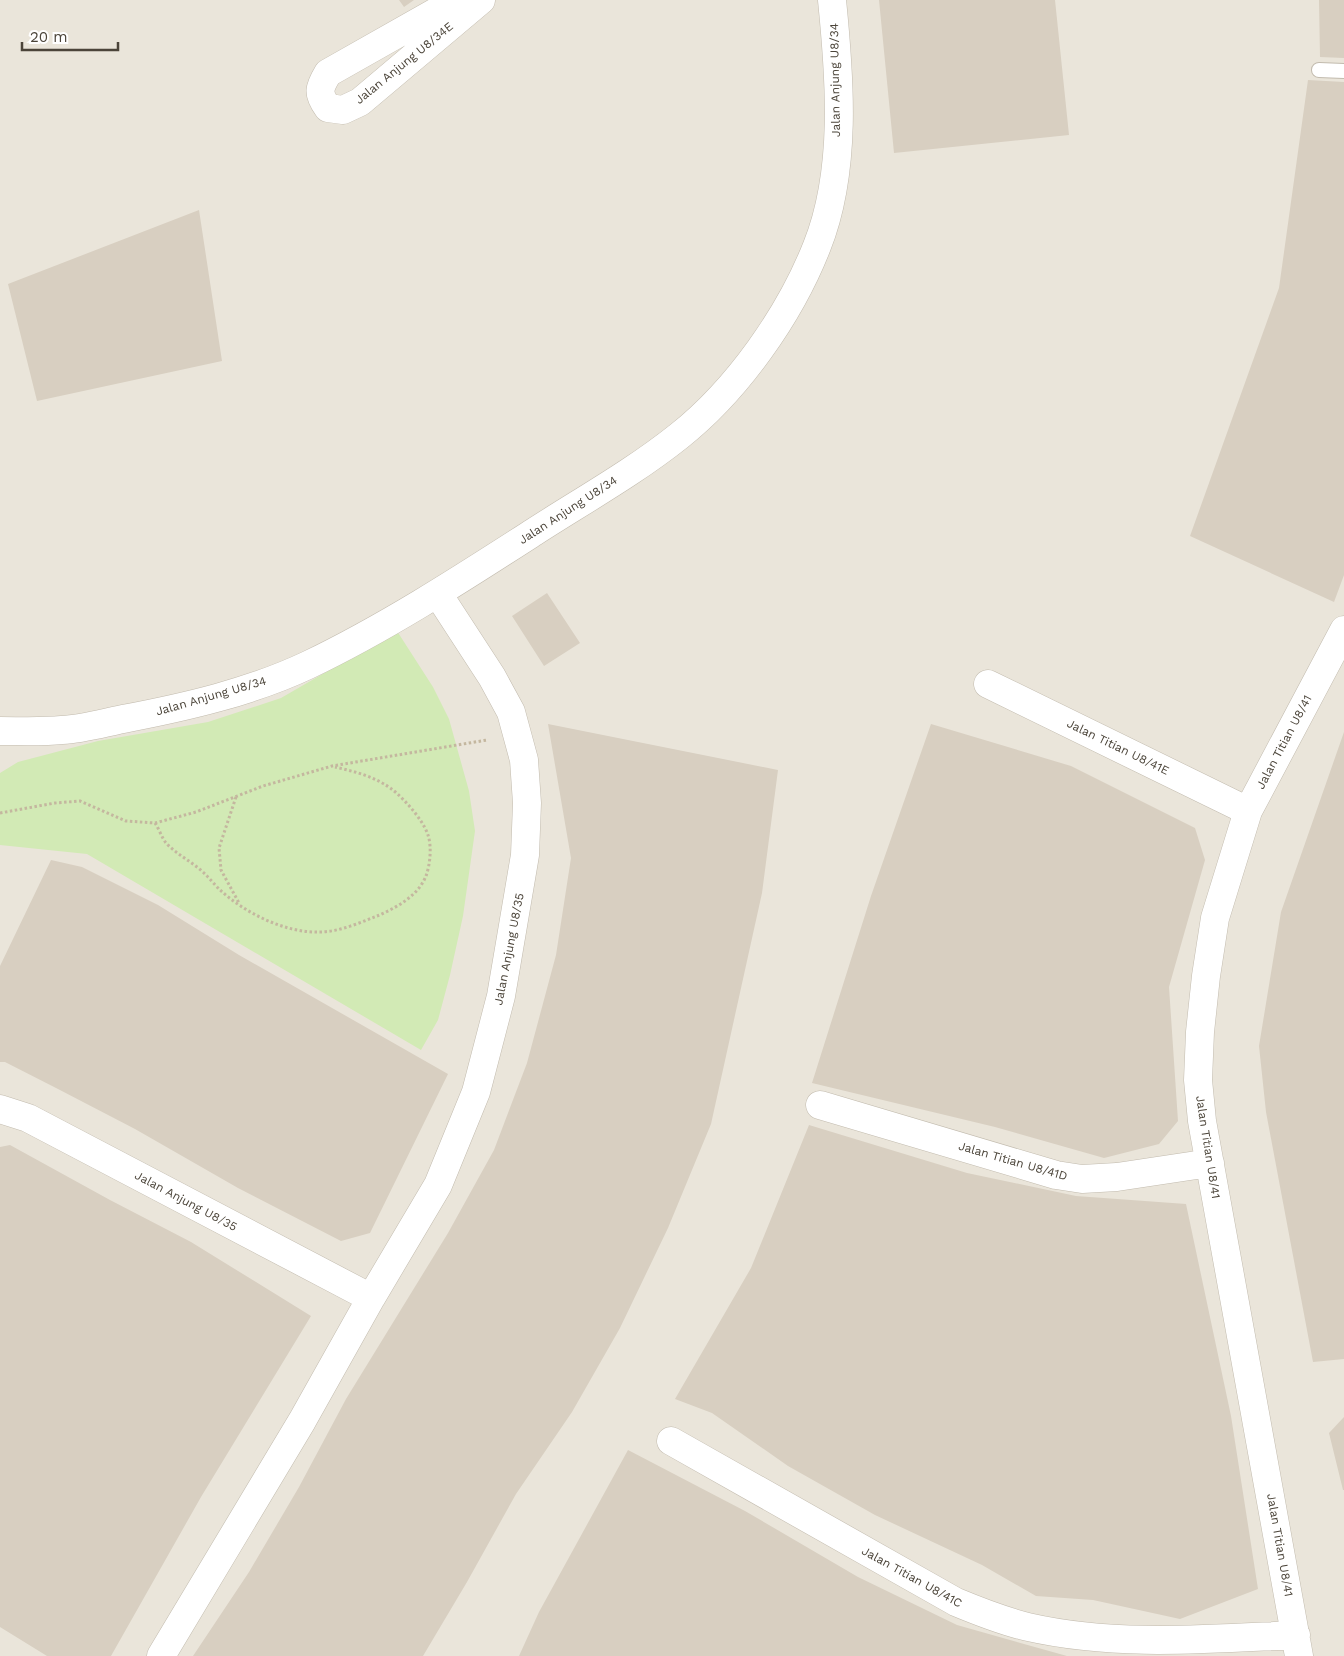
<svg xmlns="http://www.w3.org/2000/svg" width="1344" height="1656" font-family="'Work Sans',sans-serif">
<rect width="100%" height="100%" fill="#f6f3ec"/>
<path fill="#eae5da" d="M0 0H1344V1656H0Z"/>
<path fill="#d2eab5" d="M397 631 433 687 449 719 469 791 475 831 463 916 450 975 438 1020 421 1050 87 854 0 845V773L18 762 98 741 208 722 281 698Z"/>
<path fill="#d8cfc1" d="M399 0H414L404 7Z
M879 0H1055L1069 135 894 153Z
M1319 0H1344V58L1320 57Z
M1308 80 1344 82V575L1334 602 1190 536 1279 288Z
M199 210 222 361 37 401 8 284Z
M547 593 580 643 544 666 512 616Z
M548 724 778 770 762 893 711 1124 668 1228 620 1328 572 1412 516 1494 467 1582 423 1656H193L249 1572 299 1487 346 1399 448 1233 494 1150 527 1063 556 955 571 858Z
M931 724 1071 766 1195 828 1205 860 1169 987 1178 1121 1159 1144 1104 1158 995 1127 812 1083 871 896Z
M1344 732V1359L1313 1362 1266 1112 1259 1046 1281 912Z
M51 860 82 867 158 905 239 955 448 1074 370 1233 341 1241 238 1188 135 1129 58 1089 5 1062H0V966Z
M809 1125 967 1173 1076 1196 1186 1204 1231 1416 1258 1589 1180 1619 1093 1600 1036 1596 982 1565 875 1515 788 1466 712 1413 675 1399 751 1268Z
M10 1145 110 1200 191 1242 311 1316 201 1497 111 1656H47L0 1627V1147Z
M1344 1417V1490H1343L1329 1433Z
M628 1450 745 1511 858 1577 957 1625 1067 1656H519L539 1612Z"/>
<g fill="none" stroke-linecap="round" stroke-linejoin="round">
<g stroke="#c2bbae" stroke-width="16">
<path id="lane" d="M1319 70 1344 71"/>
</g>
<g stroke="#c2bbae" stroke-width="29">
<path id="street" d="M457 0 328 73C319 88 317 93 328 108L343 110 360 102 481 0
M988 684 1248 811
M0 731C21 731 42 732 62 730 83 729 103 723 123 719 186 707 251 692 308 665 387 627 461 579 534 532 582 501 634 472 679 436 737 390 790 315 817 246 847 171 840 79 832 0
M820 1105 1056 1175 1082 1179 1117 1177 1210 1163
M0 1109 28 1118 371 1298
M671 1441 956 1602C980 1612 1003 1621 1028 1627 1116 1647 1207 1639 1296 1635
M161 1656 302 1421 371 1298 438 1185 476 1092 501 996 525 855 527 803 524 760 511 712 492 677 438 594
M1299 1656 1202 1121 1198 1080 1200 1032 1206 976 1215 918 1248 811 1344 630"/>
</g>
<path stroke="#c4b79f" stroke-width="3" stroke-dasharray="2.5 2.5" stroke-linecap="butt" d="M236 797 219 848 221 870 239 903
M0 813 55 803 80 801 126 821 155 823 196 812 263 786 332 766 487 740
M155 823C159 829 162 838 166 843 177 855 193 862 205 874 210 879 215 885 220 890 245 913 285 933 319 932 339 932 359 923 377 916 396 908 418 896 426 876 430 865 432 847 428 835 423 819 399 792 384 784 369 775 352 771 335 767"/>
<use href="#lane" stroke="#fff" stroke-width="14"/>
<use href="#street" stroke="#fff" stroke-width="28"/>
</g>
<g text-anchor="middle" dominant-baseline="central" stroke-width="4" stroke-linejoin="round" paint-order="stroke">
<g font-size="12" fill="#4b4439" stroke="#fff">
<text transform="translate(404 63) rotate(-39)">Jalan Anjung U8/34E</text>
<text transform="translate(835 80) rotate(-91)">Jalan Anjung U8/34</text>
<text transform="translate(568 510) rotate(-33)">Jalan Anjung U8/34</text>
<text transform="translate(211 696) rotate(-16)">Jalan Anjung U8/34</text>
<text transform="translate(1284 742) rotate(-62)">Jalan Titian U8/41</text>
<text transform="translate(1118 747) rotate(26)">Jalan Titian U8/41E</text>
<text transform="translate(509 949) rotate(-79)">Jalan Anjung U8/35</text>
<text transform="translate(1208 1147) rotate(81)">Jalan Titian U8/41</text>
<text transform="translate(1013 1161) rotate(16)">Jalan Titian U8/41D</text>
<text transform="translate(186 1201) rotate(28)">Jalan Anjung U8/35</text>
<text transform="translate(1280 1545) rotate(80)">Jalan Titian U8/41</text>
<text transform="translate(912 1577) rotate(29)">Jalan Titian U8/41C</text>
</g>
</g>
<path d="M22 42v8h96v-8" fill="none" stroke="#4b4439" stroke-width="2.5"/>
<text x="30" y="42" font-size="15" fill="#4b4439" stroke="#ffffff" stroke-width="4" paint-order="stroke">20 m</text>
</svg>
